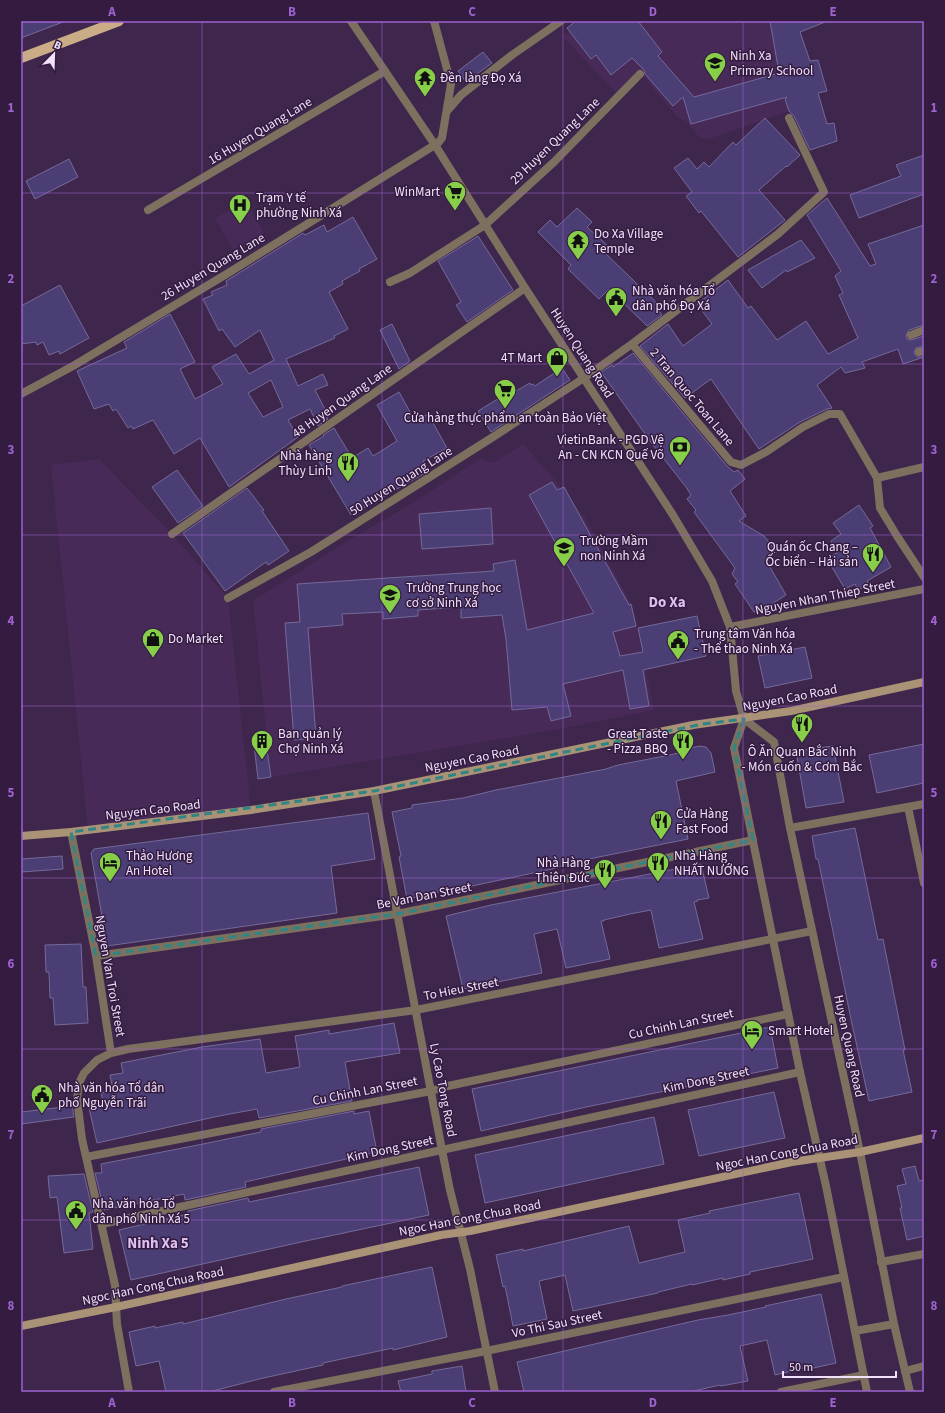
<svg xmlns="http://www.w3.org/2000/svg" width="945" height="1413" font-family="'Source Sans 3',sans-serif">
<rect width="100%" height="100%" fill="#3f264c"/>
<path fill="#472a57" d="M585 21H770L782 90 789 111 706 140 699 137 686 122 677 117 643 76 620 97 562 36Z
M246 201 264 233 233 250 215 218Z
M523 444 555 480 584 516 632 605 654 710 549 731 271 777 267 743 253 601 344 543 416 501 481 458 493 463Z
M99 459 172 534 228 598 251 810 88 830 51 465Z"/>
<path fill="#4b3e75" stroke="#746a99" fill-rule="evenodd" d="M21 21H63V22L21 38Z
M576 21H638L662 52 658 56 694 97 779 73 770 21H825V22L800 32 810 61 818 60 827 91 818 93 827 124 834 123 837 141 810 150 794 116 789 111 785 99 787 97 691 124 683 97 673 106 645 74 644 70 632 58 611 75 596 55 591 59 567 28Z
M483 52 492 63 466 82 458 71Z
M765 118 800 155 787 167 786 166 759 190 785 220 738 257 701 211 699 213 686 196 692 192 674 168 688 158 697 169 704 162 709 167 733 142 736 145Z
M924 155V194L859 218 850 195 901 176 896 165Z
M69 159 78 177 35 199 26 181Z
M827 198 870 266 876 264 868 244 924 225V325L909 330 906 335 907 339 911 340 924 336V346L916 348 914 353 917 357H924L903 364 898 349 862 362 865 368 845 373 841 367 817 385 832 408 827 409 800 422 759 449 711 379 685 398 640 346 668 324 683 346 712 324 697 304 728 280 748 308 751 306 777 340 806 321 828 354 858 338 839 295 843 293 835 276 841 271 807 215Z
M577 208 592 222 587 227 608 246 603 251 662 308 659 311 662 315 647 326 609 289 599 299 568 269 571 265 538 232 550 220 557 227Z
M353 217 377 259 359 269 360 271 342 281 343 284 329 292 348 329 334 336 335 338 286 359 298 386 323 374 328 385 315 390 328 415 326 416 328 419 318 426 310 409 288 420 298 437 229 487 200 438 174 454 153 420 133 429 131 426 128 428 116 409 113 411 109 404 94 409 77 371 127 348 124 342 170 314 195 362 180 369 195 399 223 384 212 367 236 354 249 374 274 360 260 330 235 347 222 329 219 331 203 299 213 295 211 292 227 285 226 281 300 235 303 233 305 235 324 225 327 232ZM271 380 283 407 263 417 248 393Z
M478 236 513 290 467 322 456 305 461 302 438 261Z
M801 240 815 258 787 272 786 270 762 288 748 270Z
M60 285 89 338 60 354 59 351 49 355 43 342 37 345 36 342 21 344V306Z
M392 324 410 361 399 369 380 330Z
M633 353 727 466 734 472 738 470 745 479 730 491 746 516 739 521 764 536 777 552 766 560 786 595 759 612H754L735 584 738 582 732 574 735 568 694 512 696 510 687 499 691 495 686 487 653 445 601 372 612 365 613 367Z
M562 368 570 380 491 432 478 411 506 394 507 396 530 383 531 385 533 384 535 386Z
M399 392 415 421 428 414 447 448 423 461 429 471 351 515 309 445 324 436 323 435 334 428 352 458 368 448 373 456 397 441 377 405Z
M177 470 203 506 178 523 152 487Z
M552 482 557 490 564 487 629 605 631 604 636 626 613 632 620 656 643 652 638 628 697 616 706 656 643 670 649 706 630 709 623 670 563 684 571 716 551 721 547 707 512 710 506 639 502 615 461 618V607L418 610V616L383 619V612L342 614 343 625 308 628 316 738 294 740 285 623 300 622 297 584 494 571 493 564 515 560 527 630 594 613 529 495Z
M247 488 264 510 262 511 289 551 268 565 266 562 225 591 183 533Z
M859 505 873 526 870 528 891 567 867 581 869 584 858 590 855 584 845 589 827 559 838 552 831 541 841 534 833 523Z
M491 508 493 544 422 549 419 514Z
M805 647 812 678 765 688 758 656Z
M266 743 271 777 258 779 254 745Z
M924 744V783L877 793 869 755Z
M700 746 706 747 711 753 715 772 676 781 688 839 574 862 552 869 472 886 421 895V896L407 899 399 857 401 856 392 812 412 808V805L463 798 496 790 606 769 618 765 670 755 678 753 679 750Z
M833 746 844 802 806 808 796 751Z
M368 813 375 859 331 866 337 913 107 946 91 853 94 849Z
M855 828 878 940 883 939 905 1050H903L912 1092 869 1101 852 1024 818 859H816L812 836Z
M62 856 63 869 21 872V859Z
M701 864 709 898 697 900 698 901 694 902 703 939 659 948 651 910 630 914 604 920V921H601L610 959 566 968 557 929 534 934 542 973 463 989 446 916 491 905Z
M81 944 83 987H86L88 1023 55 1025 53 998H50L49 972H46L45 945Z
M394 1023 400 1053 345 1062 352 1101 259 1118 257 1109 219 1116 97 1143 89 1108 104 1105 101 1093 113 1090 110 1075 123 1073 121 1063 202 1047 260 1039 266 1073 300 1067 295 1036 329 1030V1034Z
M770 1027 778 1068 586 1107 481 1131 472 1089Z
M774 1092 785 1138 699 1156 688 1110Z
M72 1106 74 1117 21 1124V1112Z
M354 1111V1114L369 1111 377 1152 245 1182 246 1187 185 1200 184 1194 104 1210 95 1173H102L101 1164 203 1144 261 1132V1129Z
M654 1117 664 1164 485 1203 475 1155Z
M915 1166 919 1181 924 1180V1236L907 1240 900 1208H902L897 1186 906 1184 902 1169Z
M419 1167 429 1215 301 1242 131 1280 119 1230 188 1214V1211L248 1198 249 1202Z
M84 1174 93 1212 89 1213 93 1249 64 1253 57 1197 50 1198 48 1176Z
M799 1193 813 1259 750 1272V1274L723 1280V1278L692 1285V1284L658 1292V1293L573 1311 565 1275 539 1281 547 1319 513 1326 505 1286 503 1287 496 1255 523 1249V1251L629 1226 639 1263 685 1252 678 1220 710 1213 709 1211Z
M432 1267 447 1337 393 1350V1348L323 1363V1365L259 1379 209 1392H166L159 1361 136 1366 129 1332 155 1326V1328L183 1322V1324L286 1299 342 1287V1286Z
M821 1294 836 1363 809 1369V1367L775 1375 767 1340 740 1346 748 1381 721 1386 720 1385 689 1392H524L517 1362 698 1320 728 1315 766 1307 765 1306Z
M462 1366 466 1392H401L398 1381 432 1374V1371Z"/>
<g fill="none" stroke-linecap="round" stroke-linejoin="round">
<path stroke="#7e705e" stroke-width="8" d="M447 111 461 95 512 55 561 21
M148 210 385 71
M390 282 410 273 485 225 554 162 640 74
M911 335 924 330
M632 344 731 462 741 465 766 452 803 427 829 414H840L877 478 924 467
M919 352 924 351
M21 394 73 366 225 275 438 143 442 138 451 84 434 21
M877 478 880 508 897 536 924 577
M172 534 525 288
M228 598 311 552 493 437 584 378 632 344 778 234 824 192 789 118
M730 627 924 589
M908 807 924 883
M790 828 924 804
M71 832 96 956 111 1053 97 1060 84 1073 79 1083 77 1099 82 1139 115 1285 117 1324 129 1392
M96 956 397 914 753 840
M111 1053 128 1049 416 1010 812 931
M86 1157 431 1091 448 1086 788 1014
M102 1224 800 1072
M881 1262 924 1254
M905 1371 924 1366
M274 1392 486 1351 844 1277
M781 1392 864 1375"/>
<path stroke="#7e705e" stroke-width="8" d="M351 21 435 145 525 288 673 515 712 581 730 627 736 691 744 719 734 748 800 1072 826 1186 867 1392
M744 719 774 742 790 828 860 1152 894 1324 910 1392
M374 791 442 1150 450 1190 470 1269 495 1392
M855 1331 894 1324"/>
<path stroke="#a99275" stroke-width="8" d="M21 836 71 832 251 810 374 791 693 725 791 711 924 682
M21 1326 116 1307 441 1235 470 1231 792 1162 860 1152 924 1138"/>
<path stroke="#caac87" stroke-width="10" d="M21 58 119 21"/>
</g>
<path fill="none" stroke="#318683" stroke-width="3" stroke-dasharray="8 5" stroke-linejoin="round" d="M744 719 734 748 753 840 397 914 96 956 71 832 374 791 703 724Z"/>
<path fill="none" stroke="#9e62d1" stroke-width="1" stroke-opacity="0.55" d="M202 21V1392M382 21V1392M563 21V1392M743 21V1392M21 193H924M21 364H924M21 535H924M21 706H924M21 878H924M21 1049H924M21 1220H924"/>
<defs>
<g id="school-pin" transform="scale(1.15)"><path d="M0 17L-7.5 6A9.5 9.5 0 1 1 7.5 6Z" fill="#88cf49" stroke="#341c41"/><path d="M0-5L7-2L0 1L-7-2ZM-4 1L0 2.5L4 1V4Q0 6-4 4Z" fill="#111"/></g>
<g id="temple-pin" transform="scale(1.15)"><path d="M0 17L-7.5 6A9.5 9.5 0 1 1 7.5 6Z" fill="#88cf49" stroke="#341c41"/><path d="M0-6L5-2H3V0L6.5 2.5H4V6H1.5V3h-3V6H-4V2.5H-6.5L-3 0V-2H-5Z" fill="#111"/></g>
<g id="supermarket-pin" transform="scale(1.15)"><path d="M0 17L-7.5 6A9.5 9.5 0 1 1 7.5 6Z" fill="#88cf49" stroke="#341c41"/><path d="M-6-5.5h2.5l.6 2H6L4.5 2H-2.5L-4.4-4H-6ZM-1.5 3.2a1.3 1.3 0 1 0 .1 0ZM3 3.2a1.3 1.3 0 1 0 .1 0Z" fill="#111"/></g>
<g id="hospital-pin" transform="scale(1.15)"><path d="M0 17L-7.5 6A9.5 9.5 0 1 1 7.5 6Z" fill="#88cf49" stroke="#341c41"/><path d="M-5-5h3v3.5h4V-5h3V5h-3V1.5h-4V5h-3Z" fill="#111"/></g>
<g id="civic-pin" transform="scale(1.15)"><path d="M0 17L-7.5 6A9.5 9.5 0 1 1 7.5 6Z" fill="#88cf49" stroke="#341c41"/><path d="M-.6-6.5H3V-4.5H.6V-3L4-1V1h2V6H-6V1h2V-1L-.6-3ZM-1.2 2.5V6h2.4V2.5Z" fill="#111"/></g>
<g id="shop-pin" transform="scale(1.15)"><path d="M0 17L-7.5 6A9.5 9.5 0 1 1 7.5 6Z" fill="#88cf49" stroke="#341c41"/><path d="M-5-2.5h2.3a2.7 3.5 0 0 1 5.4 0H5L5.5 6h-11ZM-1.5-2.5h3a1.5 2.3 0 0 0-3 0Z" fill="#111"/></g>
<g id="bank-pin" transform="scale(1.15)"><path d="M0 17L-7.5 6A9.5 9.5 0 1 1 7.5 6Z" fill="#88cf49" stroke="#341c41"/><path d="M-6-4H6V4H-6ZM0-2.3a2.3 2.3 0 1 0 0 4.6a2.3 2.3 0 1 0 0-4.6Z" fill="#111"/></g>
<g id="restaurant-pin" transform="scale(1.15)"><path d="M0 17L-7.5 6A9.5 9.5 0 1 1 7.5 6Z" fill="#88cf49" stroke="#341c41"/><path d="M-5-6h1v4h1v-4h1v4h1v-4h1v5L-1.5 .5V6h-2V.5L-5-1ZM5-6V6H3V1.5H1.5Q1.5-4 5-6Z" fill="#111"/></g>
<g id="building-pin" transform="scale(1.15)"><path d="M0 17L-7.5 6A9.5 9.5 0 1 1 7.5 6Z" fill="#88cf49" stroke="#341c41"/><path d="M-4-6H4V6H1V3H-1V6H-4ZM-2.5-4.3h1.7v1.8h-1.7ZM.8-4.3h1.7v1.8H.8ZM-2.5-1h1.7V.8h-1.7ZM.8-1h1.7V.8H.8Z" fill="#111"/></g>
<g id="hotel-pin" transform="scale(1.15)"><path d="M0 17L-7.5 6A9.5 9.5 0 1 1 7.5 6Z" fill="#88cf49" stroke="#341c41"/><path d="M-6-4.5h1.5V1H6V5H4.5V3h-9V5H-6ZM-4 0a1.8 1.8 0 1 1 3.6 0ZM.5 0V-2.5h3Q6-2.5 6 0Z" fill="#111"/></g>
</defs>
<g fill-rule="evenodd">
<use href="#school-pin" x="715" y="63"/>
<use href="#temple-pin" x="425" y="78"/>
<use href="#supermarket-pin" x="455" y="192"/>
<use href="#hospital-pin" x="240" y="205"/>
<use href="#temple-pin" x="578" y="241"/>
<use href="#civic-pin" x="616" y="298"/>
<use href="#shop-pin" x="557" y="358"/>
<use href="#supermarket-pin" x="505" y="390"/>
<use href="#bank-pin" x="680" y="447"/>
<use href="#restaurant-pin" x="348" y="463"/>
<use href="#school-pin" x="564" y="548"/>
<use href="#restaurant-pin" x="873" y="554"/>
<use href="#school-pin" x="390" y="595"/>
<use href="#shop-pin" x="153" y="639"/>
<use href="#civic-pin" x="678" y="641"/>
<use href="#restaurant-pin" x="802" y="724"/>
<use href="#building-pin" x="262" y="741"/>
<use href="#restaurant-pin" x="683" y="741"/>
<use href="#restaurant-pin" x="661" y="821"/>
<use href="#hotel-pin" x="110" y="863"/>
<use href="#restaurant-pin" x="658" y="863"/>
<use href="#restaurant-pin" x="605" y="870"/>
<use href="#hotel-pin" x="752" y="1031"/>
<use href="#civic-pin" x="42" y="1095"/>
<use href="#civic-pin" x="76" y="1211"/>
</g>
<g text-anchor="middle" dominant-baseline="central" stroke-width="3" stroke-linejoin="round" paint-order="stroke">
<g font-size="13" fill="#f1e1fa" stroke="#341c41" text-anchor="start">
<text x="730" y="56">Ninh Xa<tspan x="730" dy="15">Primary School</tspan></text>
<text x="440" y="78">Đền làng Đọ Xá</text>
<text x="440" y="192" text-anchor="end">WinMart</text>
<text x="256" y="198">Trạm Y tế<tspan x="256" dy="15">phường Ninh Xá</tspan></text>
<text x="594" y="234">Do Xa Village<tspan x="594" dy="15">Temple</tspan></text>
<text x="632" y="291">Nhà văn hóa Tổ<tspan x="632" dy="15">dân phố Đọ Xá</tspan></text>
<text x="542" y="358" text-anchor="end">4T Mart</text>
<text x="505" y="418" text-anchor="middle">Cửa hàng thực phẩm an toàn Bảo Việt</text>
<text x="664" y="440" text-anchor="end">VietinBank - PGD Vệ<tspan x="664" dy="15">An - CN KCN Quế Võ</tspan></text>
<text x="332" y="456" text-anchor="end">Nhà hàng<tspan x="332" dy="15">Thùy Linh</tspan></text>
<text x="580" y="541">Trường Mầm<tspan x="580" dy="15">non Ninh Xá</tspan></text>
<text x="858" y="547" text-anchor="end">Quán ốc Chang –<tspan x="858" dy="15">Ốc biển – Hải sản</tspan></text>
<text x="406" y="588">Trường Trung học<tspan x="406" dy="15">cơ sở Ninh Xá</tspan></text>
<text x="694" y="634">Trung tâm Văn hóa<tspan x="694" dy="15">- Thể thao Ninh Xá</tspan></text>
<text x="168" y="639">Do Market</text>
<text x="278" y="734">Ban quản lý<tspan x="278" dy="15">Chợ Ninh Xá</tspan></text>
<text x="668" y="734" text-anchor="end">Great Taste<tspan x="668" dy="15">- Pizza BBQ</tspan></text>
<text x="802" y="752" text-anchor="middle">Ô Ăn Quan Bắc Ninh<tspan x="802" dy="15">- Món cuốn &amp; Cơm Bắc</tspan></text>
<text x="676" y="814">Cửa Hàng<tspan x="676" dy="15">Fast Food</tspan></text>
<text x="126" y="856">Thảo Hương<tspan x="126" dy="15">An Hotel</tspan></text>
<text x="674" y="856">Nhà Hàng<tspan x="674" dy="15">NHẤT NƯỚNG</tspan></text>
<text x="590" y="863" text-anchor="end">Nhà Hàng<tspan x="590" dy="15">Thiên Đức</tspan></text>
<text x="768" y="1031">Smart Hotel</text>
<text x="58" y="1088">Nhà văn hóa Tổ dân<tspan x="58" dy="15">phố Nguyễn Trãi</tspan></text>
<text x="92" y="1204">Nhà văn hóa Tổ<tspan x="92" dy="15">dân phố Ninh Xá 5</tspan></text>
</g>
<g font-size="13" fill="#f1e1fa" stroke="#341c41">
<text transform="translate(260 131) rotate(-31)">16 Huyen Quang Lane</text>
<text transform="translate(555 141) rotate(-44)">29 Huyen Quang Lane</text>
<text transform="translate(213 267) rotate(-31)">26 Huyen Quang Lane</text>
<text transform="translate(582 353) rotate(57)">Huyen Quang Road</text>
<text transform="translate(692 397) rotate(50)">2 Tran Quoc Toan Lane</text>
<text transform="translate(342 401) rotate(-35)">48 Huyen Quang Lane</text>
<text transform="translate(401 481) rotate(-32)">50 Huyen Quang Lane</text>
<text transform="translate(825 597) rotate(-11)">Nguyen Nhan Thiep Street</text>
<text transform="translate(790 698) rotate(-11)">Nguyen Cao Road</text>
<text transform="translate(472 759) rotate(-11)">Nguyen Cao Road</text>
<text transform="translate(153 810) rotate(-7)">Nguyen Cao Road</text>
<text transform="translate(424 896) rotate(-11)">Be Van Dan Street</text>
<text transform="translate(110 976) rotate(80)">Nguyen Van Troi Street</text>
<text transform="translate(461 989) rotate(-11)">To Hieu Street</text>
<text transform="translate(681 1024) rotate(-12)">Cu Chinh Lan Street</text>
<text transform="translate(849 1046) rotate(78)">Huyen Quang Road</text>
<text transform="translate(706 1080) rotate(-12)">Kim Dong Street</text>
<text transform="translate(443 1090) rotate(79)">Ly Cao Tong Road</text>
<text transform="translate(365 1091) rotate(-11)">Cu Chinh Lan Street</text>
<text transform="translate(390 1149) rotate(-12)">Kim Dong Street</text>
<text transform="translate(787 1153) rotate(-11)">Ngoc Han Cong Chua Road</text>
<text transform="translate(470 1218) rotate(-11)">Ngoc Han Cong Chua Road</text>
<text transform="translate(153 1286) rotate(-12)">Ngoc Han Cong Chua Road</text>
<text transform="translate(557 1324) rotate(-12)">Vo Thi Sau Street</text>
</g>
<g font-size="15" font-weight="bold" fill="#dec0f0" stroke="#341c41">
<text x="667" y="602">Do Xa</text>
<text x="158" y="1243">Ninh Xa 5</text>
</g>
</g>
<rect width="945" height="1413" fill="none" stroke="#341c41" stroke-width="44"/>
<g transform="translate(54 54) rotate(23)" stroke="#341c41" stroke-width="3" paint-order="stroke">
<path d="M0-3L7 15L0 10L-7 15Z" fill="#f1e1fa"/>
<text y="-6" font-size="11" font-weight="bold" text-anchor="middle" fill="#f1e1fa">B</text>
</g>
<path d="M783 1371v6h113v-6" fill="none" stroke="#f1e1fa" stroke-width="2"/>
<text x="789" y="1371" font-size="12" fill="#f1e1fa" stroke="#341c41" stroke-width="3" paint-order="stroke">50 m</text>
<rect x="22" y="22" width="901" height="1369" fill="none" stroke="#9e62d1" stroke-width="1.5"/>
<g font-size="13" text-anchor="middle" font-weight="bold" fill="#9e62d1">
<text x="112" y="16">A</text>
<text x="292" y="16">B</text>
<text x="472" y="16">C</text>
<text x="653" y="16">D</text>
<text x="833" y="16">E</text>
<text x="11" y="112">1</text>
<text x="934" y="112">1</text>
<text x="11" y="283">2</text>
<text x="934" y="283">2</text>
<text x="11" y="454">3</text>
<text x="934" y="454">3</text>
<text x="11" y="625">4</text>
<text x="934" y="625">4</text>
<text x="11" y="797">5</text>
<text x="934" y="797">5</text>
<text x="11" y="968">6</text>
<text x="934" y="968">6</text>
<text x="11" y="1139">7</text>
<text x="934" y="1139">7</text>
<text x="11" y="1310">8</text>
<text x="934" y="1310">8</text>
<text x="112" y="1407">A</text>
<text x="292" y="1407">B</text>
<text x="472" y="1407">C</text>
<text x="653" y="1407">D</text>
<text x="833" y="1407">E</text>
</g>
</svg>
